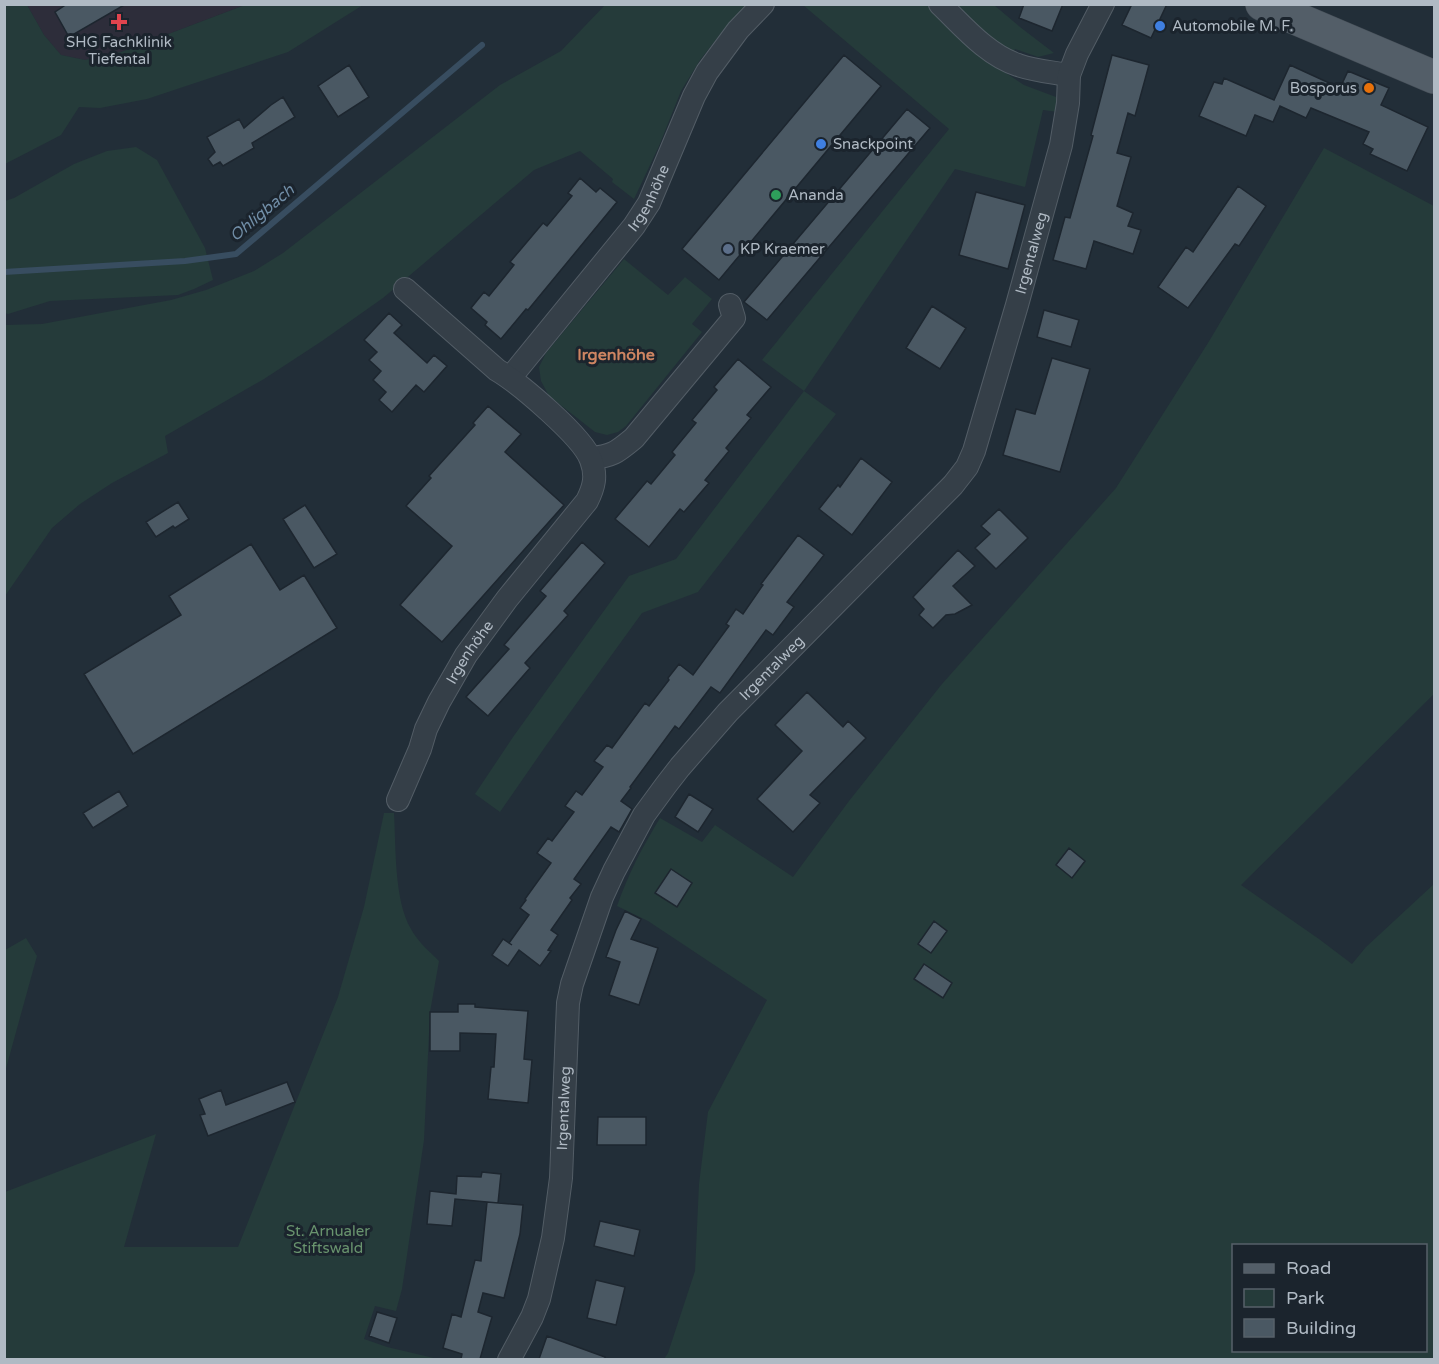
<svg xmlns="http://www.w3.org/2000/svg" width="1439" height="1364" font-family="'Varela Round',sans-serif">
<rect width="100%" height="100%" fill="#222e38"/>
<path fill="#2d2d3a" d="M27 5H245L121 52 85 60 61 55 44 35Z"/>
<path fill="#253b3a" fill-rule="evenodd" d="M5 4 27 5 44 35 61 55 85 60 121 52 245 5H363L288 52 147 99 100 108 79 107 61 135 5 164Z
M605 5H746L729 23 700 60 681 91 659 146 634 199 612 182 613 179 580 151 534 170 383 298 322 341 264 379 165 436 168 453 112 483 80 504 52 528 5 596V325L42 324 171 300 206 290 254 271 283 253 500 85 561 51Z
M803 5H994L1020 27 1054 53 1038 57 1015 49 1003 71 1024 85 1056 97 1059 104 1058 112 1043 110 1025 187 955 169 804 391 836 414 698 592 642 613 545 747 500 812 475 794 513 737 629 576 676 559 804 391 762 360 949 129Z
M136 147 157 160 205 248 213 280 194 289 178 295 50 301 8 314 5 313V201L14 198 74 164 107 151Z
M1324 148 1434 206V694L1241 885 1319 939 1352 964 1366 947 1434 884V1359H664L668 1353 695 1271 699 1184 708 1112 767 1000 648 921 617 906C629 872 642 848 660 818L702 842 715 825 793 877 849 801 942 684 1116 488 1208 343ZM1234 1246H1426V1350H1234Z
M624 259 668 295 685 277 712 299 692 324 702 332 626 426 618 432 607 435 595 432 549 396 541 381 539 367 546 353Z
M384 813H394C396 847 394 900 411 929 418 942 429 951 439 961L430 1012 424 1140 402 1289 396 1311 375 1306 364 1339 387 1347 438 1359 5 1360V1192L156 1134 124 1247H238L338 997 364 907Z
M26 938 37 956 5 1072V950Z"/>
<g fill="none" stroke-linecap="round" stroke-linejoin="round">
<path stroke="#384d60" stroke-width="6" d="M4 272 185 261 236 254 482 45"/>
</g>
<path fill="#4a5863" stroke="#1d262f" stroke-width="1.5" d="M67 4H126L69 37 55 12Z
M1024 4H1063L1052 31 1019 18Z
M1132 4H1167L1151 38 1122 25Z
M844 55 881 86 719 280 682 249Z
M1112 55 1149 65 1135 116 1128 113 1117 153 1131 157 1117 206 1133 213 1128 226 1141 230 1133 254 1094 241 1086 269 1053 260 1065 217 1070 218 1093 136 1091 135Z
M349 65 369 97 338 117 318 86Z
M1290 65 1340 88 1348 71 1389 88 1381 105 1428 127 1407 171 1370 154 1373 149 1363 144 1369 132 1311 108 1306 118 1280 106 1273 122 1255 115 1246 136 1199 116 1214 82 1222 84 1224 78 1274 100Z
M283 97 295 117 252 143 254 148 223 166 220 162 213 166 208 159 215 152 207 137 239 119 244 128 271 105Z
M907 109 930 128 767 320 744 302Z
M580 178 596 192 600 188 617 202 528 310 526 309 501 339 485 325 487 322 471 308 484 292 489 296 514 265 510 262 543 223 547 226 572 196 568 193Z
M1238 186 1266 206 1239 246 1235 244 1188 308 1158 287 1186 247 1193 252Z
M976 192 1025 205 1008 269 959 255Z
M932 306 966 328 940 369 906 348Z
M1044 310 1079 320 1071 347 1037 337Z
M389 313 402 325 394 333 427 363 434 355 447 366 424 392 416 385 392 412 379 400 386 392 373 380 381 371 369 360 377 352 364 340Z
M1052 358 1090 369 1060 472 1003 455 1016 409 1035 414Z
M738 359 771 387 747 415 751 418 726 448 729 451 705 480 709 483 684 512 680 509 649 547 615 519 647 481 651 484 675 455 672 452 696 423 692 420 717 390 714 387Z
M488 406 521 434 505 452 564 505 442 642 400 605 452 546 406 506 431 478 429 476 475 425 473 423Z
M861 458 892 482 852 535 819 509 838 485 840 487Z
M178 502 189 519 175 528 173 526 156 537 146 522Z
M305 505 337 554 314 568 283 519Z
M999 509 1028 538 996 569 975 548 990 534 981 526Z
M798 535 824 555 787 602 794 607 773 635 766 630 720 693 711 687 679 729 675 726 630 787 631 788 621 801 632 809 619 832 611 827 574 879 581 884 570 898 572 900 551 930 558 935 548 950 551 951 540 966 519 950 508 966 492 955 503 939 512 945 509 943 529 915 520 908 526 900 525 899 551 863 537 853 548 838 552 841 574 812 565 806 576 791 582 795 603 767 594 761 607 745 612 748 645 703 649 706 669 680 668 678 679 664 693 675 729 626 726 624 736 609 743 614 763 585 761 584Z
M582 542 605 563 564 611 568 615 525 663 530 668 488 716 466 697 509 649 504 645 546 596 540 591Z
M251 544 280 590 304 575 337 628 133 754 84 674 181 615 169 596Z
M958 550 975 566 953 586 972 605 955 614 946 615 933 628 919 615 924 609 913 597Z
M807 692 843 727 848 721 866 738 810 795 820 803 793 832 757 799 802 751 775 725Z
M119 791 128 806 93 828 83 813Z
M689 794 713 809 698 832 675 817Z
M1069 848 1085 861 1072 878 1056 865Z
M671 869 692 883 677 907 655 893Z
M625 911 641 919 631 939 658 948 639 1005 609 995 620 962 606 957 616 930Z
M934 921 947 931 931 953 918 944Z
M924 964 952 983 943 998 914 979Z
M458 1004H475V1007L528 1011 524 1059 532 1060 528 1103 488 1099 491 1067H494L496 1034 460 1033V1051H430V1012H458Z
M287 1082 295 1102 208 1136 200 1115 205 1114 199 1099 221 1090 226 1105Z
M598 1117H646V1145H597Z
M482 1172 501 1174 498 1203 455 1199 452 1226 427 1224 430 1191 456 1194 457 1176 481 1177Z
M487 1202 523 1205 520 1234 504 1298 483 1293 478 1312 492 1317 480 1359H461L462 1354 443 1348 452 1314 461 1317 475 1260 481 1261Z
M600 1221 640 1230 634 1256 594 1246Z
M596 1280 625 1287 616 1325 587 1318Z
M377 1312 397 1318 389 1343 369 1336Z
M547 1336 605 1357V1359H539Z"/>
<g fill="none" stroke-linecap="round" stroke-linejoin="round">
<g stroke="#535d66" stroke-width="24">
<g id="street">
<path d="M940 4C963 26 987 55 1018 65 1035 71 1052 72 1069 75"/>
<path id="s1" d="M510 378 634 226 649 203 694 96 707 72 738 30 763 4"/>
<path d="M591 458C613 456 617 452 634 438L734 318 730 305"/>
<path id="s2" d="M398 800 420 749 426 729 439 702 466 655 507 599 587 501C594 487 597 476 591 460 583 437 519 383 497 370L405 289"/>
<path id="s3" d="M509 1360 532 1317 539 1299 553 1238 561 1178 568 1003 572 984 602 897 614 871 644 815 666 785 680 767 728 712 953 485 967 467 974 451 1017 305 1061 145 1068 103 1069 75 1077 54 1103 4"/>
</g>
</g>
<g stroke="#424b54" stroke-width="34">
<path id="primary" d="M1262 4 1434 77"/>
</g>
<use href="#street" stroke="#353f48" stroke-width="22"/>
<use href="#primary" stroke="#535e68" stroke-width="33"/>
</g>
<path fill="#e0444e" stroke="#1b242d" stroke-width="2" d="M116 13h6v6h6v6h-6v6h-6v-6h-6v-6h6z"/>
<g fill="#3f7fe0" stroke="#1b242d" stroke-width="2">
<circle cx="1160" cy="26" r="6"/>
<circle cx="821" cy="144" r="6"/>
</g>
<circle fill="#e8710a" stroke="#1b242d" stroke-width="2" cx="1369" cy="88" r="6"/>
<circle fill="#2e9e5b" stroke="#1b242d" stroke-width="2" cx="776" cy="195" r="6"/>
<circle fill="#5c6f8a" stroke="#1b242d" stroke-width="2" cx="728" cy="249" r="6"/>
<g text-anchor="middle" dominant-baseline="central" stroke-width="6" stroke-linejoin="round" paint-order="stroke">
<g font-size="15" fill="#b0bac4" stroke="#1b242d" text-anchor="start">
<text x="1172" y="26">Automobile M. F.</text>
<text x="119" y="42" text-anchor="middle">SHG Fachklinik<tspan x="119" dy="17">Tiefental</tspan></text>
<text x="1357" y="88" text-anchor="end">Bosporus</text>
<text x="833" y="144">Snackpoint</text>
<text x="788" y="195">Ananda</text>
<text x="740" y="249">KP Kraemer</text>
</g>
<g font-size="15" fill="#b0bac4" stroke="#1b242d">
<text stroke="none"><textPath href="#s1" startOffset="228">Irgenhöhe</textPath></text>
<text stroke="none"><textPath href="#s3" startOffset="1269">Irgentalweg</textPath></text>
<text stroke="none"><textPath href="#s2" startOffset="165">Irgenhöhe</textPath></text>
<text stroke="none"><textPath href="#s3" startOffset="765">Irgentalweg</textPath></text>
<text stroke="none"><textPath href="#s3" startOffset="261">Irgentalweg</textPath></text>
</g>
<g font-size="15" fill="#69946e" stroke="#1b242d">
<text x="328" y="1231">St. Arnualer<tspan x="328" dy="17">Stiftswald</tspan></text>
</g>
<g font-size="16" font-style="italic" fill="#718ea7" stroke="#1b242d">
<text transform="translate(262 213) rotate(-40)">Ohligbach</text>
</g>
<g font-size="16" font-weight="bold" fill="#ce8562" stroke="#1b242d">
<text x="616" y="355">Irgenhöhe</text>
</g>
</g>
<rect width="1439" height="1364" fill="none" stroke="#b0bac4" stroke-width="12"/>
<rect x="1232" y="1244" width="195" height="108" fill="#1b242d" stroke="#576069" stroke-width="1.5"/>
<rect x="1244" y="1264" width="30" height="9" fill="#535e68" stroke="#576069" stroke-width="1.5"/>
<text x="1286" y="1274" font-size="18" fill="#b0bac4">Road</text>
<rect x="1244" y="1289" width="30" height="18" fill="#253b3a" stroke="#576069" stroke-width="1.5"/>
<text x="1286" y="1304" font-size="18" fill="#b0bac4">Park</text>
<rect x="1244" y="1319" width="30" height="18" fill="#4a5863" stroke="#576069" stroke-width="1.5"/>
<text x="1286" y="1334" font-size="18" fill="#b0bac4">Building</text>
</svg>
